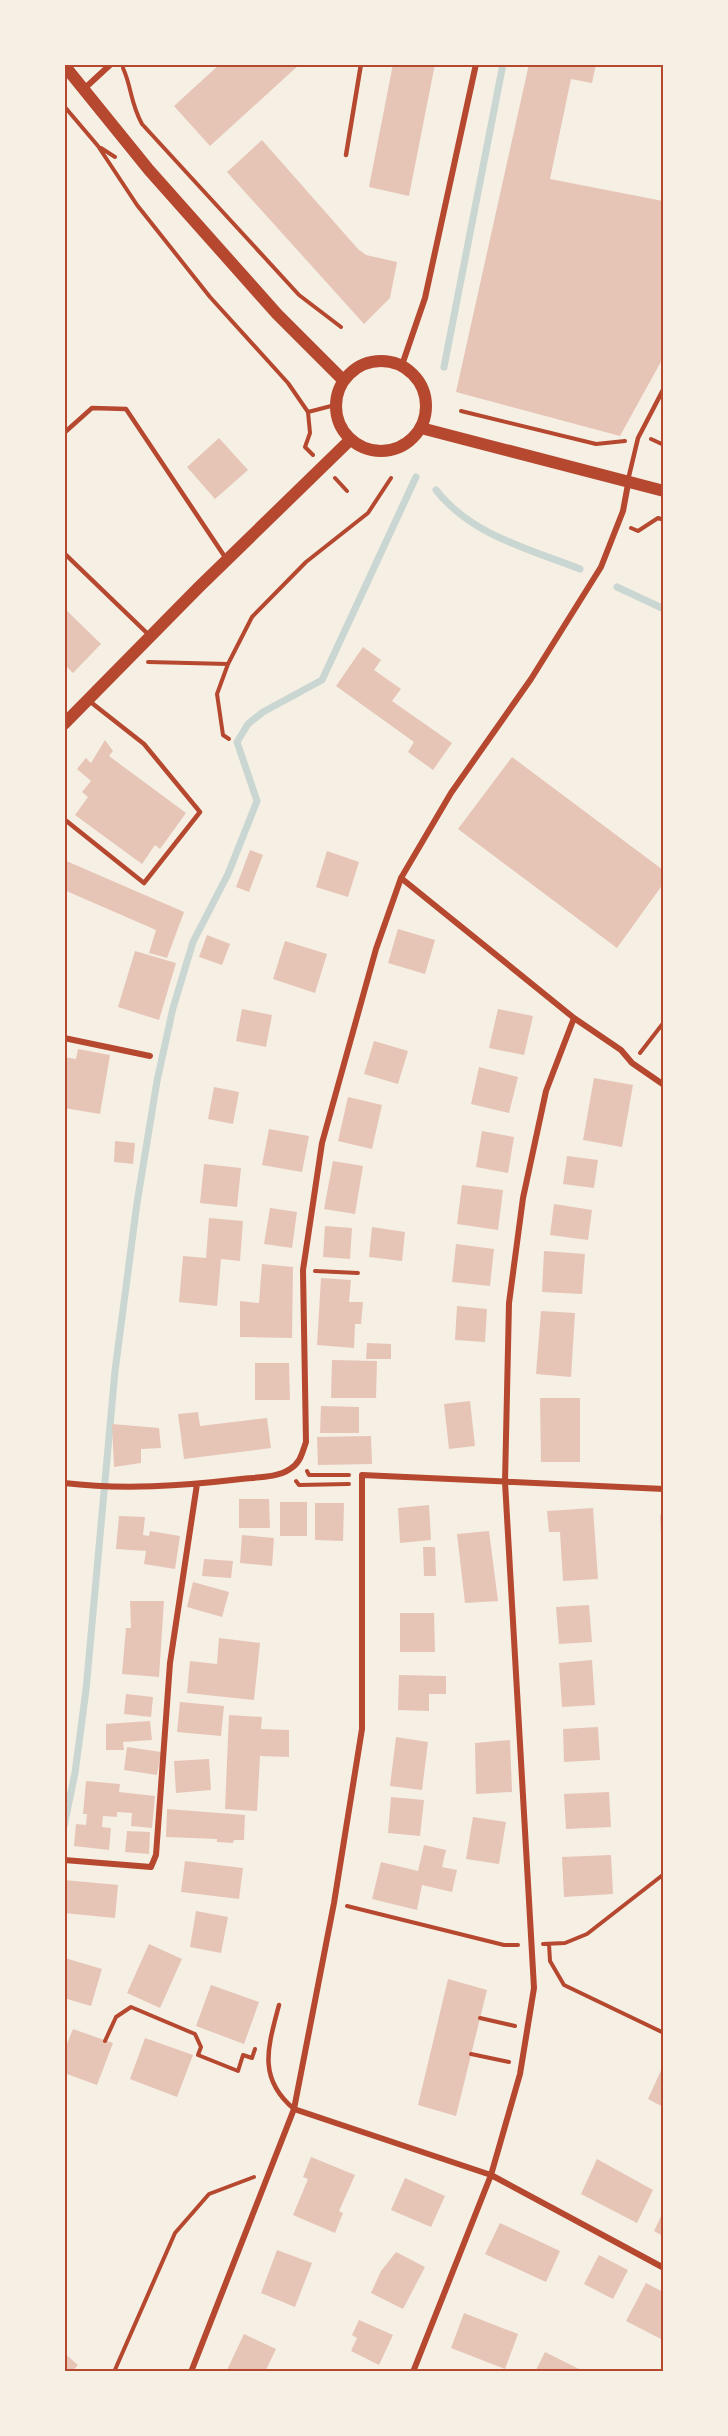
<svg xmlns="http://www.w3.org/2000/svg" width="728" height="2436" font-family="Barlow,sans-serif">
<rect width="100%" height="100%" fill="#f6efe4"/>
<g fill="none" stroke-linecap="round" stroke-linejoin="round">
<path stroke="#c9d6d2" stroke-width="7" d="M444 367 503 64
M436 490C471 535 529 549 580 569
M617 587 664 609
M64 1826 75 1773 86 1690 115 1371 137 1203 157 1081 173 1008 193 942 228 874 257 801 237 742 248 724 263 712 322 680 416 477"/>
</g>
<path fill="#e6c5b7" d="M220 64H300L210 146 174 106Z
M393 64H435L409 196 369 187Z
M529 64H596L592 83 571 79 550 179 663 201V358L620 436 456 392Z
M262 140 358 249 366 255 397 262 390 298 364 324 227 172Z
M219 438 248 470 215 499 187 467Z
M64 608 101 644 73 673 64 664Z
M363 647 381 660 374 670 401 689 392 701 452 743 433 770 408 752 414 742 336 686Z
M105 740 113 751 109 756 186 813 160 849 155 845 142 864 75 815 88 797 82 792 91 781 77 769 86 758 91 763Z
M512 757 663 870V884L617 948 458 829Z
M250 850 263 855 249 892 236 887Z
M327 851 359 862 348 897 316 887Z
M64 860 184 912 167 958 149 953 156 930 64 890Z
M398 929 435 940 425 974 388 963Z
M207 935 230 944 222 965 199 957Z
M285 941 327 954 315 993 273 979Z
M135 951 176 963 159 1020 118 1007Z
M242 1009 272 1015 266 1047 236 1041Z
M498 1009 533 1016 524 1055 489 1048Z
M374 1041 408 1051 398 1084 364 1074Z
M78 1049 110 1055 100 1114 64 1108V1057L76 1059Z
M479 1067 518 1077 509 1113 471 1104Z
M594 1078 633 1085 622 1147 583 1140Z
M214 1087 239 1092 233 1124 208 1119Z
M348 1097 382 1105 372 1149 338 1141Z
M269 1129 309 1136 302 1172 262 1165Z
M482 1131 514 1137 508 1173 476 1167Z
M115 1141 135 1143 133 1164 114 1162Z
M567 1156 598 1160 594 1188 563 1184Z
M333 1161 363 1166 355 1214 324 1209Z
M204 1164 241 1168 237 1207 200 1203Z
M462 1185 503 1190 498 1230 457 1224Z
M554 1204 592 1210 588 1240 550 1235Z
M270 1208 297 1212 292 1248 264 1244Z
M209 1218 243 1221 240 1261 221 1259 217 1306 179 1302 183 1256 206 1258Z
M325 1226 352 1228 350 1259 323 1257Z
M372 1227 405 1232 402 1261 369 1257Z
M456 1244 494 1249 490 1286 452 1282Z
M544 1251 585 1254 582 1294 542 1292Z
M262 1264 293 1267 292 1338 240 1337V1301L259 1303Z
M321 1278 351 1280 349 1302H363L361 1324H355L354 1348 317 1345Z
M457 1306 487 1309 485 1342 455 1340Z
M541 1311 575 1313 571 1377 536 1374Z
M367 1343 391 1344V1359H366Z
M332 1360 377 1361 376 1398H331Z
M255 1363H289L290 1400H255Z
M540 1398H580V1462H541Z
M470 1401 475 1446 449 1449 444 1404Z
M321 1406 359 1407V1433H320Z
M198 1412 200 1426 267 1418 271 1448 184 1459 178 1414Z
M112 1424 159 1428 161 1448 141 1449V1463L114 1467Z
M371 1436 372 1464 318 1465 317 1437Z
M239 1499H269L270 1528H239Z
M280 1502H307V1536H280Z
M315 1503H344L343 1541 315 1540Z
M429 1505 431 1540 400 1543 398 1508Z
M593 1508 598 1579 563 1581 560 1532H549L547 1511Z
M660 1515H663V1556H662Z
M119 1516 145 1517 143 1535 149 1536 150 1531 180 1536 175 1569 144 1564 146 1551 116 1549Z
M489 1531 498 1601 465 1603 457 1534Z
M242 1535 274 1538 272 1566 240 1563Z
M423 1547H435L436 1576H424Z
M204 1559 233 1561 231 1578 202 1576Z
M193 1582 229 1592 222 1617 187 1607Z
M130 1601H164L159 1677 122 1674 126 1628H131Z
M589 1605 592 1642 559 1644 556 1607Z
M400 1613H434L435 1652H400Z
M219 1638 260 1643 254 1700 187 1693 190 1661 217 1664Z
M592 1660 595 1705 562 1707 559 1663Z
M399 1675 446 1676V1694H429V1711L398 1710Z
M126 1694 153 1697 151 1717 124 1714Z
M180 1702 224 1706 221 1736 177 1732Z
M229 1715 262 1717 261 1729 289 1730V1757L260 1756 257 1811 225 1809Z
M150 1721 152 1740 123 1742 124 1750H106V1724Z
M598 1727 600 1760 564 1762 563 1729Z
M396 1737 428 1742 422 1790 390 1786Z
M510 1740 512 1792 476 1794 475 1743Z
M127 1747 161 1752 157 1775 124 1770Z
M209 1759 211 1790 176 1793 174 1761Z
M86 1781 120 1784 119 1792 155 1796 152 1828 131 1826 132 1813 117 1812V1817L103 1816 102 1827 111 1828 109 1850 74 1846 76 1824 86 1825 87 1814H83Z
M609 1792 611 1827 566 1829 564 1794Z
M391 1797 424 1800 420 1836 388 1833Z
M167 1809 245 1815 244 1840H234L233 1843 217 1842V1839L166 1837Z
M473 1817 506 1822 499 1864 466 1859Z
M127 1831 150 1832 149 1854 125 1852Z
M424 1845 446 1850 442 1867 457 1870 452 1892 422 1885 417 1910 372 1899 381 1862 418 1871Z
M611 1855 613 1894 564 1897 562 1857Z
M185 1861 243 1868 239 1899 181 1892Z
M64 1880 118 1885 115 1918 64 1913Z
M196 1911 228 1917 221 1953 190 1947Z
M149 1944 182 1959 160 2008 127 1993Z
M65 1958 102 1969 91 2006 64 1998Z
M448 1979 487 1990 456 2116 418 2105Z
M211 1985 259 2002 244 2044 196 2026Z
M73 2029 113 2043 97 2085 64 2073V2051Z
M145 2038 193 2055 177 2097 130 2079Z
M663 2066V2107L648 2099Z
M311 2157 355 2175 339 2211 343 2213 335 2233 293 2215 308 2179 303 2177Z
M597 2159 653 2190 637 2223 581 2194Z
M405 2178 445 2196 431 2227 391 2210Z
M663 2212V2236L654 2231Z
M500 2223 560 2251 546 2282 485 2254Z
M277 2250 312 2263 295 2307 261 2293Z
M396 2252 425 2267 403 2309 371 2293 381 2271Z
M599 2255 628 2270 613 2299 584 2284Z
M646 2283 663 2292V2340L626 2321Z
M464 2313 518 2334 505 2369 451 2348Z
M359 2320 393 2335 379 2365 351 2351 357 2338 352 2335Z
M244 2334 276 2349 265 2372 227 2370Z
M545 2352 585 2372H535Z
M64 2353 78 2365 72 2372H64Z"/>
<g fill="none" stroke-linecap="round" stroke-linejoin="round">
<path stroke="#b5482f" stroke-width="4" d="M123 68C132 88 130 102 142 124L299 295 341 327
M64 106 98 146 137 205 210 297 288 383 308 412 310 433 305 447 313 455
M101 148 115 157
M461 411 596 444 625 441
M308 412 335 405
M651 439 664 445
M335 478 347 491
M631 528 638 531 658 518 664 520
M148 662 228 664 252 617 306 562 368 513 391 478
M228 664 217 694 223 735 229 739
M640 1053 664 1022
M315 1271 358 1273
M307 1471 309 1475H349
M296 1481 299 1485 349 1484
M347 1906 504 1945H518
M543 1944 565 1943 587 1934 664 1874
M549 1944 550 1961 564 1985 664 2033
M480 2018 515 2026
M105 2041 116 2017 131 2007 195 2034 201 2047 198 2055 238 2071 243 2055 252 2058 255 2049
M471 2054 509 2062
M114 2372 175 2233 209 2194 254 2177"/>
<path stroke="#b5482f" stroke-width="4.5" d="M346 155 361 64
M64 433 92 408 126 409 227 560
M628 480 638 438 664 388
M64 553 149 635
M64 819 144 883 200 812 144 744 88 700
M279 2005C268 2047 257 2078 294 2109"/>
<path stroke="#b5482f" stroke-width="6" d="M85 88 111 64
M402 365 425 298 476 64
M401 878 574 1018 621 1050 632 1063 664 1085
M64 1038 150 1056
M64 1483C123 1490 182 1486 241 1479 257 1477 277 1478 290 1469 301 1462 302 1453 306 1442L303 1270 322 1143 376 949 401 878 451 793 531 679 601 567 623 511 628 484
M64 1860 151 1867 156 1855 170 1663 197 1484
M294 2109 491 2175 664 2268
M191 2372 294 2109 334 1903 362 1729V1475L664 1489
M413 2372 491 2175 520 2074 534 1988 505 1482 509 1303 523 1198 546 1091 574 1018"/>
<path stroke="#b5482f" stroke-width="12" d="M64 65 149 170 277 314 343 380
M336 406a45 45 0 1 1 90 0a45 45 0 1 1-90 0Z
M421 428 664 491
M64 724 199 587 350 440"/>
</g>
<rect width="728" height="2436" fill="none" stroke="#f6efe4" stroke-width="132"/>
<rect x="66" y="66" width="596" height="2304" fill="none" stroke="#b5482f" stroke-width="2"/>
</svg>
